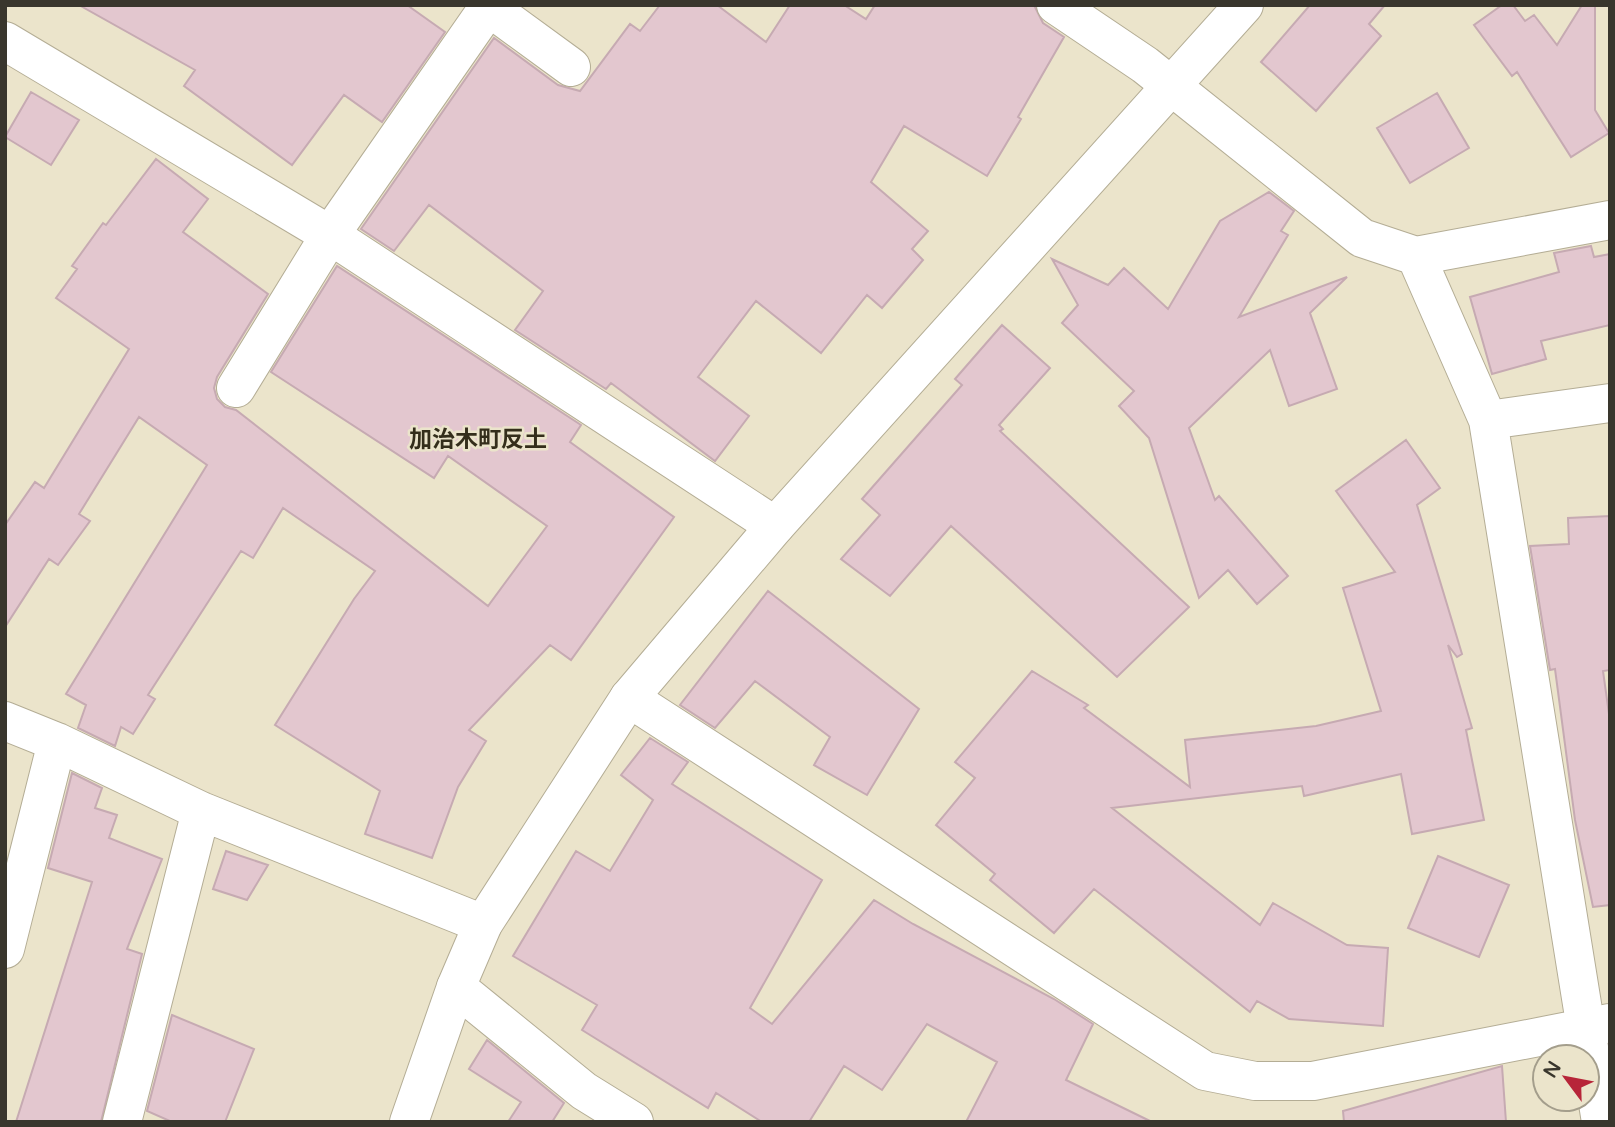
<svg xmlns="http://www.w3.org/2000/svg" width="1615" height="1127" font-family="'Varela Round','Noto Sans JP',sans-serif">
<rect width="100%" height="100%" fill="#ebe4cb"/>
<path fill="#e3c7cf" stroke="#c6aab2" stroke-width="2" d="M79 5H407L445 32 382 122 344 95 292 165 184 86 195 70Z
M660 5H717L766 42 790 5H844L866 19 875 5H1034L1043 23 1064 37 1018 117 1021 119 987 176 904 126 871 182 928 231 912 249 923 260 882 308 867 295 821 353 756 301 698 377 749 416 715 461 611 383 606 389 515 330 543 291 429 205 394 251 361 229 494 38 558 85 580 91 630 24 640 31Z
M1310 5H1385L1369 24 1381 36 1316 111 1261 62Z
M1502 5H1513L1525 21 1534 15 1557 45 1582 5H1595V110L1609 133 1571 157 1517 72 1512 76 1474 25Z
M31 92 79 120 51 165 5 137Z
M1437 93 1469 148 1410 183 1377 128Z
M156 159 208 199 183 232 268 294 217 377 214 388 217 399 225 407 236 410 488 606 547 526 448 456 434 478 271 372 337 266 581 425 570 442 674 517 571 660 550 645 469 730 486 741 458 787 432 858 365 834 380 791 275 725 354 599 375 571 283 508 253 558 241 551 148 695 155 699 133 734 121 727 115 746 78 728 86 705 66 694 207 465 139 417 79 514 90 521 58 565 49 559 5 627V525L35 482 44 488 129 349 56 298 77 269 72 266 103 223 106 225Z
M1269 192 1294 211 1281 231 1288 235 1239 317 1347 277 1310 313 1337 389 1289 406 1270 350 1189 428 1215 500 1219 496 1288 576 1257 604 1228 570 1199 598 1149 438 1119 406 1134 391 1062 323 1078 305 1052 259 1108 285 1124 268 1168 309 1220 221Z
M1591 246 1594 257 1610 254V325L1541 341 1546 359 1492 374 1470 297 1559 272 1554 253Z
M1002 325 1050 368 999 425 1003 429 1000 431 1189 607 1117 677 951 526 890 596 841 559 880 515 862 499 962 385 955 379Z
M1406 440 1440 488 1417 505 1462 654 1457 657 1448 645 1472 728 1466 730 1484 820 1412 834 1401 774 1304 796 1302 786 1112 808 1260 925 1273 903 1347 945 1388 948 1383 1026 1289 1019 1257 1001 1250 1012 1094 889 1054 933 990 880 995 874 936 825 975 778 955 762 1032 671 1088 705 1084 708 1190 787 1185 740 1316 726 1381 711 1343 588 1395 572 1336 491Z
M1610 516V670L1603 671 1610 721V905L1593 907 1575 820 1555 669 1550 670 1530 546 1569 544 1568 518Z
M768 591 919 709 867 795 814 765 830 737 755 681 715 728 680 705Z
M650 738 688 762 672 784 822 880 750 1008 772 1024 874 900 913 924 1054 999 1093 1024 1066 1080 1152 1122H966L997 1062 927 1024 882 1090 844 1066 809 1122H762L716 1093 708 1108 582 1030 597 1005 513 956 576 851 610 871 653 800 621 775Z
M72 773 102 788 95 808 117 815 109 838 162 859 127 949 142 954 101 1122H16L92 882 48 868Z
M226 851 268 865 247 900 213 889Z
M1438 856 1509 885 1479 957 1408 928Z
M172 1015 254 1049 225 1122H172L147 1111Z
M487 1040 564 1103 552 1122H508L521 1102 469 1069Z
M1502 1066 1506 1122H1344L1343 1111Z"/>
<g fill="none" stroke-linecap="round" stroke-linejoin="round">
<g stroke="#b4ad95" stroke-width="40">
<path id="street" d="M486 5 571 67
M1056 5 1145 65 1362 238 1416 256 1610 220
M5 41 330 235 775 526
M1416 256 1488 420 1601 1122
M236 388 330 235 490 5
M1488 420 1610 403
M629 698 1205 1071 1255 1081H1313L1610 1023
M5 721 57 742 201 811 483 924
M5 949 57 742
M456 987 584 1091 634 1122
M122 1122 201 811"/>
</g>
<g stroke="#b4ad95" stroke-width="40">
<path id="secondary" d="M409 1122 456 987 483 924 629 698 775 526 1244 5"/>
</g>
<use href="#street" stroke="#fff" stroke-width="38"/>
<use href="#secondary" stroke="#fff" stroke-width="38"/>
</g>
<g text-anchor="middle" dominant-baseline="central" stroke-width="5" stroke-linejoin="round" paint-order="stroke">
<g font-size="23" font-weight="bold" fill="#342e1b" stroke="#ebe4cb">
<text x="478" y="440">加治木町反土</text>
</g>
</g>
<rect width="1615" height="1127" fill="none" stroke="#39362d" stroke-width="14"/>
<g transform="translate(1566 1078) rotate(302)"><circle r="33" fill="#ebe4cb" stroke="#a49e8c" stroke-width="2"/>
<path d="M0-5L12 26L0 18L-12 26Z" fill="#b72539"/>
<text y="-10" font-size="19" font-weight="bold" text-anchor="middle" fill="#39362d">N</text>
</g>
</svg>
